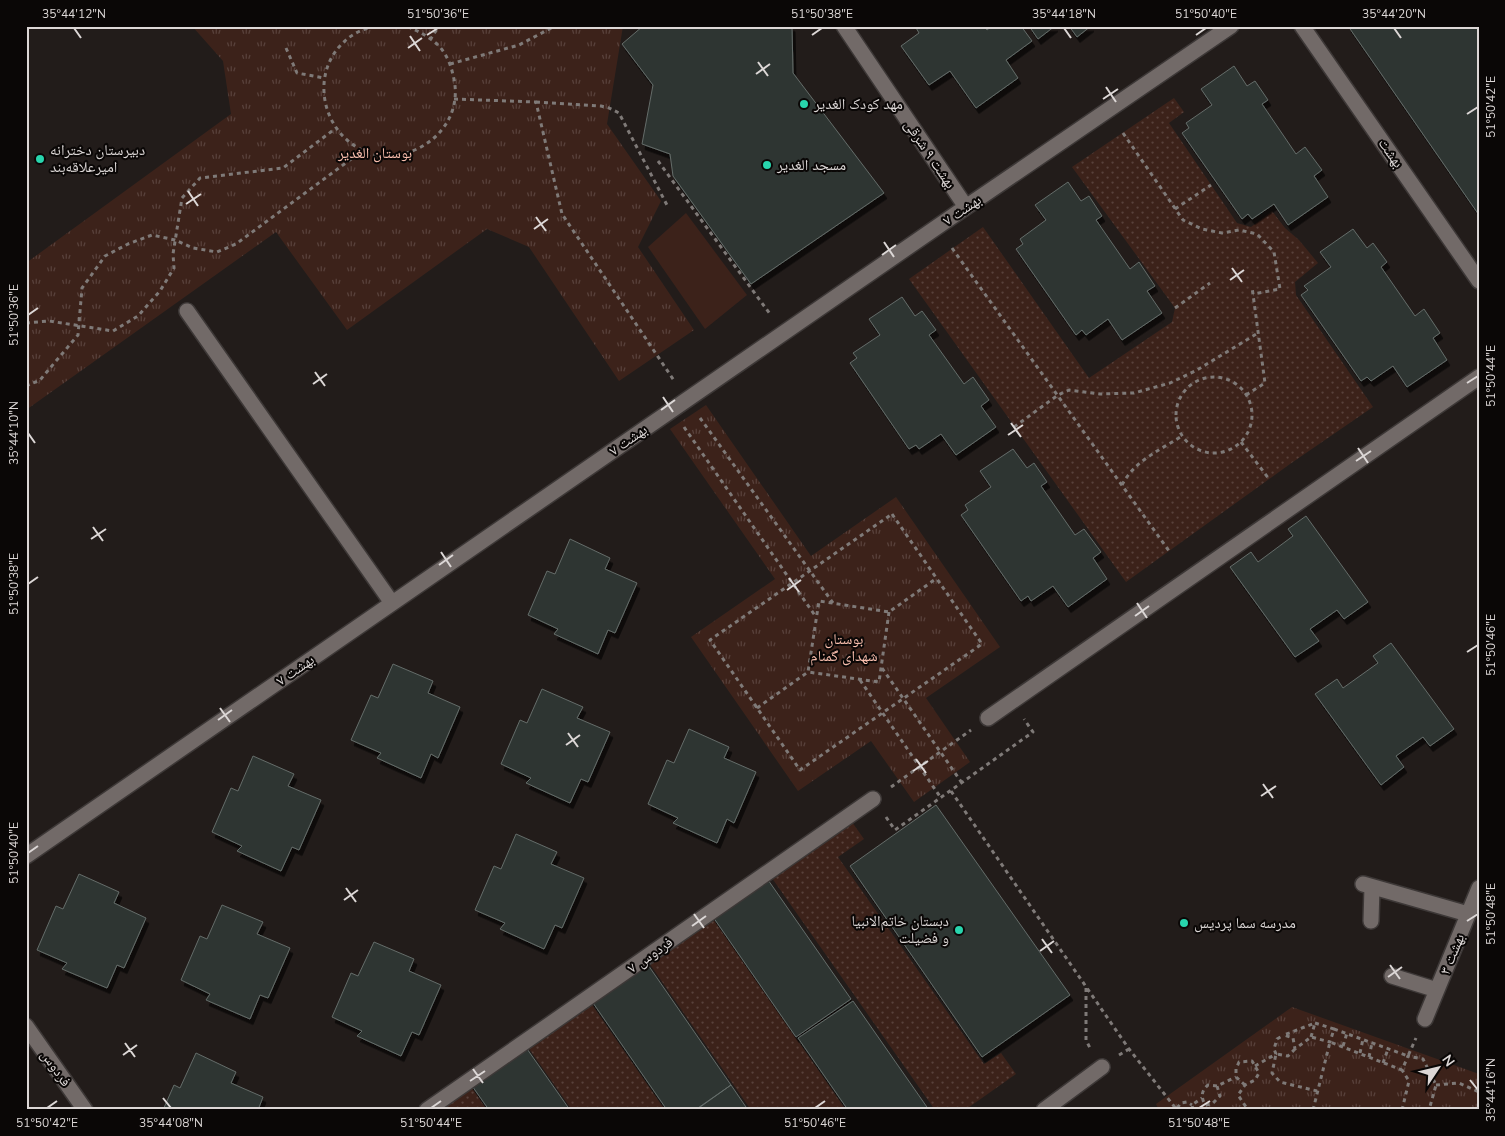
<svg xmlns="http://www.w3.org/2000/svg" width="1505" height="1136" font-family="'Nunito Sans','Noto Naskh Arabic',sans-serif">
<defs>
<pattern id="grass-dots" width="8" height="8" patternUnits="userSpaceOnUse" patternTransform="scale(1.25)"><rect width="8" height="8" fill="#3c221a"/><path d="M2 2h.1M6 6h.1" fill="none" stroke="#58413b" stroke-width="1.8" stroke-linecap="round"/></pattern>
<pattern id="park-tufts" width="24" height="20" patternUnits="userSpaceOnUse" patternTransform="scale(1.25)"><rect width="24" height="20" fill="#3c221a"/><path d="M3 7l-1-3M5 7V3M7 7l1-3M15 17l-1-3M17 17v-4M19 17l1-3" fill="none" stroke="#58413b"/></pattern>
<filter id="shadow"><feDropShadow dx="3" dy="5.5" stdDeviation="0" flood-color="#0009"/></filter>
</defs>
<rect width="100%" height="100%" fill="#221c1a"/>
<path fill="url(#grass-dots)" d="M1174 98 1184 112 1169 123 1237 223 1251 227 1272 211 1285 228 1299 240 1318 263 1295 282 1296 295 1373 407 1290 464 1126 582 909 279 983 227 1089 378 1172 322 1175 308 1072 167Z
M847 815 864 839 838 857 984 1064 1001 1053 1016 1074 965 1110H935L767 871Z
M711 916 846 1110H751L647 960Z
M588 999 665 1110H572L525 1043Z
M468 1082 487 1110H428Z"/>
<path fill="url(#park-tufts)" d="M192 26H623L607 124 661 201 638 247 694 330 619 381 529 247 487 229 347 330 276 232 26 410V263L231 114 223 61Z
M706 405 811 556 896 497 1000 647 926 698 970 762 914 802 871 741 798 791 691 637 775 579 670 429Z
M1292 1007 1479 1074V1110H1159L1156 1104Z"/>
<path fill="#3c221a" d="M686 213 747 295 705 329 648 247Z"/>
<path fill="#2f3633" stroke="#646c69" filter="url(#shadow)" d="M643 26H792L793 73 884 193 751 284 673 176 670 154 642 144 653 85 622 44Z
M915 26H984L987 30 992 26H1021L1032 41 1006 60 1018 78 976 108 950 71 929 85 901 46 919 33Z
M1029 26H1055L1038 39Z
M1069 26H1091L1077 37Z
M1348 26H1479V215Z
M1234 66 1247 86 1255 81 1268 100 1262 104 1296 154 1305 147 1322 170 1314 176 1328 197 1288 225 1274 204 1252 219 1248 214 1242 219 1182 133 1189 128 1186 123 1212 105 1201 89Z
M1068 182 1081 201 1089 196 1102 216 1096 220 1130 269 1139 262 1155 286 1147 291 1162 313 1122 340 1108 319 1086 335 1082 330 1076 335 1016 249 1023 244 1020 239 1046 220 1035 205Z
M1353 229 1367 248 1373 243 1387 262 1381 267 1415 316 1424 309 1440 333 1433 338 1447 360 1407 387 1393 366 1371 381 1367 377 1361 381 1301 295 1308 290 1304 286 1331 267 1320 252Z
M902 297 915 316 922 311 936 330 929 335 964 384 973 377 989 400 981 406 996 427 956 455 941 434 919 449 916 445 909 449 850 363 857 358 853 353 880 335 869 319Z
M1013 449 1027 468 1034 463 1047 482 1041 486 1075 535 1084 529 1101 552 1093 558 1107 579 1068 607 1053 586 1031 601 1028 596 1021 601 961 515 968 510 965 505 991 487 980 471Z
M1306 516 1368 602 1344 619 1337 610 1310 629 1319 641 1295 657 1230 567 1251 552 1258 562 1293 536 1288 529Z
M570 539 610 558 605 569 637 583 615 633 608 630 598 654 554 634 558 629 528 615 547 571 555 574Z
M1391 643 1454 729 1430 746 1423 737 1396 756 1404 767 1381 785 1315 694 1337 679 1343 688 1378 663 1373 656Z
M393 664 433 681 428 693 460 707 438 758 431 754 421 778 377 758 381 753 351 740 371 695 378 698Z
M542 689 583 707 577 718 610 732 588 782 581 779 570 803 526 783 531 778 501 764 520 720 527 723Z
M689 729 729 747 724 758 756 772 734 823 727 819 717 843 673 823 678 818 648 804 667 760 674 763Z
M253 756 294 774 288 786 321 800 299 850 292 847 281 871 237 851 242 846 212 832 231 788 238 791Z
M936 805 1070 995 982 1057 850 866Z
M516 834 557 852 551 864 584 878 562 928 555 925 544 949 500 929 505 923 475 910 494 866 501 869Z
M79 874 119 892 114 903 146 918 124 968 117 965 107 988 62 969 67 963 37 950 56 906 63 909Z
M766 877 851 999 796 1037 711 914Z
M222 905 263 922 257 934 290 948 268 998 260 995 250 1019 206 1000 210 994 181 980 200 936 207 939Z
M374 942 414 959 409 971 441 985 419 1035 412 1032 401 1056 357 1036 362 1031 332 1017 351 973 358 976Z
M646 962 731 1085 695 1110H667L591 1000Z
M853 1001 929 1110H848L798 1038Z
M525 1046 570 1110H489L470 1083Z
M196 1053 236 1072 231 1083 263 1097 258 1110H163L174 1085 180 1088Z
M731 1085 748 1110H696Z"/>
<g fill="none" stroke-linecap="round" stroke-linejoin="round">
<g stroke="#3d3837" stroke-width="18">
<path id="minor" d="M844 26 966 207
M1302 26 1479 281
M187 311 392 603
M988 718 1479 377
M26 856 966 207 1231 26
M1363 884 1468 914
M1371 921 1372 887
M1392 976 1437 990
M1425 1019 1479 888
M26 1026 85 1110
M427 1110 873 799
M1044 1110 1102 1067"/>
</g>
<path stroke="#7f7a78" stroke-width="3" stroke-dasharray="4 4" stroke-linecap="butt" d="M375 26C364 29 353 33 345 41 313 69 319 120 352 144 362 151 374 157 387 156 429 155 465 119 453 75 451 65 446 53 438 45 428 36 418 31 406 26
M430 40 439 26
M286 48 297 73 324 78
M450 64 519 45 555 26
M454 99 536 102 562 214 675 382
M536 102 601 106 609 108 619 113 668 207
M1123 133 1183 220 1202 229 1222 233 1239 230 1257 234 1274 252 1280 289 1253 294
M658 161 770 314
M1175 209 1211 185
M952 248 1169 551
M1175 308 1210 283
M26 323 49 321 113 331 138 316 160 291 174 268 173 254 182 198 200 178 283 168 336 128
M1176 415a38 38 0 1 1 76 0a38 38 0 1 1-76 0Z
M26 386 40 380 78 335 82 288 105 256 128 244 152 235 175 240 193 248 217 252 236 244 362 151
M1246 395 1265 383 1252 287
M700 418 833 603
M684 427 816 617
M1014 427 1058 395 1069 390 1100 394 1134 393 1170 383 1197 370 1258 333
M1241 442 1269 479
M1122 485C1134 461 1160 450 1182 436
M892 514 982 644 800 770 710 640Z
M889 612 879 682 808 672 819 601 889 612 937 578
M882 668 962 783
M860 680 941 798
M757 708 808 672
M891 787 971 730
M951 791 1129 1049 1177 1110
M886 817 895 830 1033 732 1024 719
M1086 988V1040L1090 1048
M1315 1023 1334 1029 1330 1042 1311 1037 1295 1049 1293 1038 1284 1035Z
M1334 1029 1408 1056 1416 1038
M1311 1037 1315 1023
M1343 1046 1347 1033
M1295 1049 1288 1056 1276 1054 1272 1073 1280 1082 1317 1091
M1360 1053 1363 1039
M1119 1055 1129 1049
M1369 1057 1372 1043
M1383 1063 1388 1049
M1255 1066 1276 1054 1274 1049 1277 1039 1284 1035
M1245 1085 1236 1077V1069L1239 1062 1252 1061 1259 1073 1255 1080 1245 1085 1238 1095 1248 1110
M1436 1085 1459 1083 1479 1092
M1217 1086 1208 1085C1201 1091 1201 1097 1205 1105L1212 1104 1220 1096 1217 1086 1236 1077
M1177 1108 1181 1103 1187 1102 1192 1105
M1193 1110 1192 1105 1202 1098
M1313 1110 1330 1042 1402 1070
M1402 1110 1409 1081 1402 1070 1408 1056 1423 1059 1436 1085 1429 1110"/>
<use href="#minor" stroke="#726a68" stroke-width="15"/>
</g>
<path fill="none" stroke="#dcd7d6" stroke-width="2" d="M74 28 81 38M1064 28 1071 38M1394 28 1401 38M427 35 438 28M812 35 822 28M1196 35 1206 28M410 36 420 51M408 48 422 38M758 62 768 76M756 74 770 64M1106 87 1116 102M1103 99 1118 89M1467 114 1478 107M188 191 198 206M186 204 201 194M536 217 546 231M534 229 548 219M884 242 894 257M882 255 896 245M1232 268 1242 282M1230 280 1244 270M28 315 38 308M315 372 325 386M1467 383 1478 376M313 384 327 374M663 397 673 412M661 410 675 400M1011 423 1021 437M28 433 35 443M1008 435 1023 425M1358 448 1368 463M1356 461 1371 451M93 527 103 541M91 539 106 529M441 552 451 567M439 565 453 555M789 578 799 592M28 584 38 577M787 590 801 580M1137 603 1147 618M1135 616 1149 606M1467 652 1478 645M220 708 230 722M218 720 232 710M568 733 578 747M566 745 580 735M916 759 926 773M913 771 928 761M1263 784 1273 798M1261 796 1276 786M28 853 38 846M346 888 356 902M344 900 358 890M694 914 704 928M1467 921 1478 914M692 926 706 916M1042 939 1052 953M1040 951 1054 941M1390 965 1400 979M1388 977 1402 967M125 1043 135 1057M123 1055 137 1045M473 1069 483 1083M1470 1080 1478 1090M470 1081 485 1071M163 1098 171 1108M47 1108 57 1101M431 1108 441 1101M815 1108 825 1101M1199 1108 1210 1101"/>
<g fill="#28d5ad" stroke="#0a0706" stroke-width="2">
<circle cx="804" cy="104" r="5"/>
<circle cx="40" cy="159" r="5"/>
<circle cx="767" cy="165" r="5"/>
<circle cx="1184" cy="923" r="5"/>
<circle cx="959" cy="930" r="5"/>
</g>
<g text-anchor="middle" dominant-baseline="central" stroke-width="4" stroke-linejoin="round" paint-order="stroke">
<g font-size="15" fill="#dcd7d6" stroke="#0a0706" text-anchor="start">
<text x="814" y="104">مهد کودک الغدیر</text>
<text x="50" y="150">دبیرستان دخترانه<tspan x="50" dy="17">امیرعلاقه‌بند</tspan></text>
<text x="777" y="165">مسجد الغدیر</text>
<text x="949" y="921" text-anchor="end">دبستان خاتم‌الانبیا<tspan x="949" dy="17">و فضیلت</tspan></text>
<text x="1194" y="923">مدرسه سما پردیس</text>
</g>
<g font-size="15" fill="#fabfae" stroke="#0a0706">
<text x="375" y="153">بوستان الغدیر</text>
<text x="844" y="639">بوستان<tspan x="844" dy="17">شهدای گمنام</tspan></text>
</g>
<g font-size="15" fill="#dcd7d6" stroke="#0a0706">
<text transform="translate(1391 153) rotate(55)">بهشت</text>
<text transform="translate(930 154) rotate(56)">بهشت ۹ شرقی</text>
<text transform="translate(962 210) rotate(-34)">بهشت ۷</text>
<text transform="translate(628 440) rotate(-35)">بهشت ۷</text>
<text transform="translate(295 670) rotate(-35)">بهشت ۷</text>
<text transform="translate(1452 954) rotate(-68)">بهشت ۳</text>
<text transform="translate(650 955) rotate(-35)">فردوس ۷</text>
<text transform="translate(56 1068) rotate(55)">فردوس</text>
</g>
</g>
<rect width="1505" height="1136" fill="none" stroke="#0a0706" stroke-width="55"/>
<g transform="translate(1438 1068) rotate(55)" stroke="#0a0706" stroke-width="4" paint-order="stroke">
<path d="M0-4L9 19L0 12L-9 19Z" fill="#dcd7d6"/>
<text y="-8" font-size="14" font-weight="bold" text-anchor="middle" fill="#dcd7d6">N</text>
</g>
<rect x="28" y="28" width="1450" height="1080" fill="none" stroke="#dcd7d6" stroke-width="2"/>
<g font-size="12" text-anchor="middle" fill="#dcd7d6">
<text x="74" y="18">35°44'12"N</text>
<text x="438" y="18">51°50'36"E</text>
<text x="822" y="18">51°50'38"E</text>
<text x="1064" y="18">35°44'18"N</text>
<text x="1206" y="18">51°50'40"E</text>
<text x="1394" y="18">35°44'20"N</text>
<text transform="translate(1491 107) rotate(-90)" y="4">51°50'42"E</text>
<text transform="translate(14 315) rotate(-90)" y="4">51°50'36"E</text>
<text transform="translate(1491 376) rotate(-90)" y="4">51°50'44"E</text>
<text transform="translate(14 433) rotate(-90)" y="4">35°44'10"N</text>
<text transform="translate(14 584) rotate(-90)" y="4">51°50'38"E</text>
<text transform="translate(1491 645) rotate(-90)" y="4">51°50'46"E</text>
<text transform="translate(14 853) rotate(-90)" y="4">51°50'40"E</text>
<text transform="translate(1491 914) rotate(-90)" y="4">51°50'48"E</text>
<text transform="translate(1491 1090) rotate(-90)" y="4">35°44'16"N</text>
<text x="47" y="1127">51°50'42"E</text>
<text x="171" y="1127">35°44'08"N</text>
<text x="431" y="1127">51°50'44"E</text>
<text x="815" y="1127">51°50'46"E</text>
<text x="1199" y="1127">51°50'48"E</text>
</g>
</svg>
